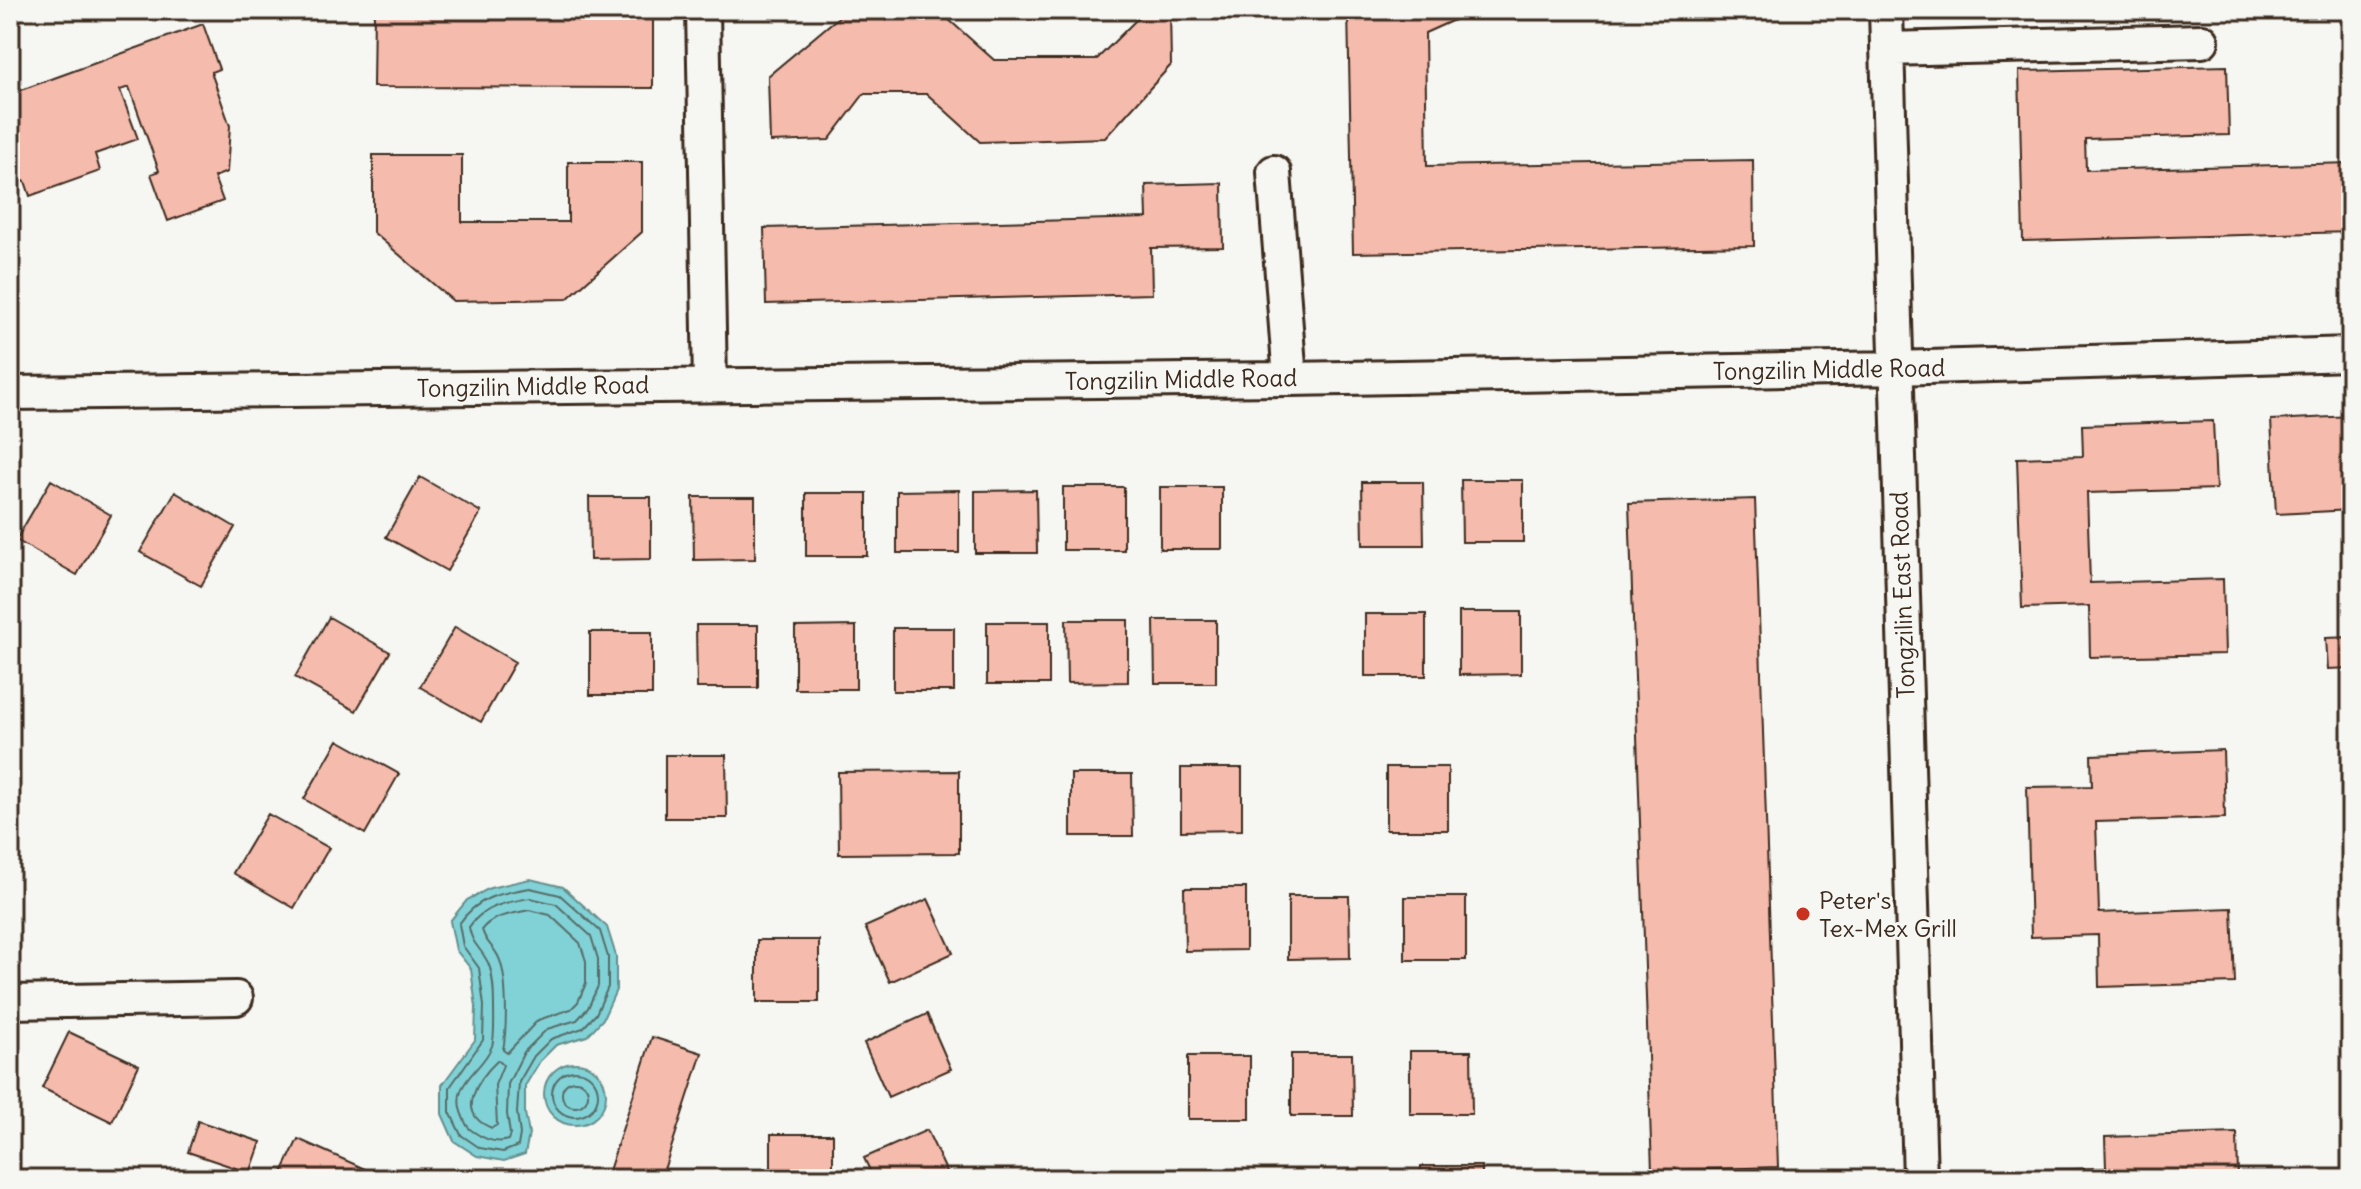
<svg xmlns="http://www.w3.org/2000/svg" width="2361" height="1189" font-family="Delius,sans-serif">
<rect width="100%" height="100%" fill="#f6f6f2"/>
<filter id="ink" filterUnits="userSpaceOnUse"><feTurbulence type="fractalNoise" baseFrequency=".0125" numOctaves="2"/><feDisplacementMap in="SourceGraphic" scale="16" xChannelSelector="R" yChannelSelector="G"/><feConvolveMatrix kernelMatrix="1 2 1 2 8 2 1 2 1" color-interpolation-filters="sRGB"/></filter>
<g filter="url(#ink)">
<path fill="#81d2d7" stroke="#658f8d" stroke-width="2" d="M530 879 563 887 607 927 616 956V990L603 1019 587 1036 556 1045 540 1061 525 1086V1113L529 1134 525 1154 504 1161 477 1156 454 1141 442 1114V1085L475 1040 476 1007 471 969 456 950 450 921 467 900 490 888Z
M544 1094a31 31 0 1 1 62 0a31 31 0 1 1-62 0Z"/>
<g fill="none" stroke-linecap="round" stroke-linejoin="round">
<path stroke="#576d68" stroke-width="2" d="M530 888 560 895 600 931 608 957V987L596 1014 583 1028 551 1039 534 1056 519 1082 517 1113 520 1134 518 1146 503 1152 480 1148 461 1135 450 1112V1087L483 1040 484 1006 479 968 463 946 459 924C477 897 500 893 530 888Z
M530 898 556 904 591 936 598 959V986L588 1008 577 1020 547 1029 524 1052 508 1084 507 1114 510 1134 508 1140C496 1144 484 1139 474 1132 467 1128 466 1124 463 1117 448 1083 482 1072 492 1046 495 1035 494 1020 494 1008 494 995 494 971 486 959 478 945 472 944 469 927 483 906 507 902 530 898Z
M529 910 550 915 580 943 586 961V983L578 1002 571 1009 538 1020 507 1053 503 1050C507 1028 508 975 498 956 493 946 484 941 482 929 493 915 513 914 529 910Z
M498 1060 503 1065 495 1085 497 1125 492 1128C454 1114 478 1079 498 1060Z
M552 1094a23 23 0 1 1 46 0a23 23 0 1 1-46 0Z
M562 1094a13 13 0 1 1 26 0a13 13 0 1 1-26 0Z"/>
</g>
<path fill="#f5bbad" stroke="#3b2a1e" stroke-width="2" d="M374 10H653V88L373 87Z
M847 10H938L994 60H1096L1146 10H1170L1171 65 1105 138 980 142 927 94H864L829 140 770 142 768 76Z
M1348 10H1476L1425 33 1427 166 1753 160 1754 246 1353 253Z
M203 24 219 69 211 72 230 126 227 172 214 177 223 201 168 221 151 174 159 171 129 87 120 90 138 139 95 154 100 171 30 196 25 181 10 186V94Z
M2227 66 2229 135 2085 139 2086 170 2351 163V232L2023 241 2019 71Z
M373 155H462V222H568V162H642V232L567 299 453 301 373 232Z
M1222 183 1223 247 1151 248 1152 294 766 304 764 228 1147 218 1146 185Z
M2351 416V510L2276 514 2271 420Z
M2213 421 2216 489 2087 493 2090 583 2223 579 2225 654 2090 657 2089 606 2022 608 2017 458 2083 456 2082 425Z
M420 477 481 512 447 571 386 537Z
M51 480 111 515 77 575 16 540Z
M1461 480H1523V542H1462Z
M1362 482H1423L1424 545H1363Z
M1063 487H1124V550H1063Z
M1160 487H1222V549H1160Z
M959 490V553H897V491Z
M1036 490 1037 553H975V491Z
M175 492 235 527 201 586 140 552Z
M806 493H867V556H806Z
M589 497H651V559L590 560Z
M693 497H755V559L694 560Z
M1755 499 1778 1167 1652 1171 1629 503Z
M1459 612H1521V674L1459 675Z
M1365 614H1426V676H1365Z
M329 617 390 652 356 711 295 677Z
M1066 620H1128V682L1067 683Z
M1154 620H1216V683H1155Z
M987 622H1049V684H987Z
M696 625H758V688H697Z
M856 626V689H795V627Z
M455 627 515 662 481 722 420 687Z
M893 628H954V691H893Z
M590 632H652V695H590Z
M2351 637V668L2328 669 2326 638Z
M338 740 399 774 365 834 304 799Z
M2223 750 2225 818 2096 822 2099 913 2232 908 2235 983 2099 987 2098 935 2031 937 2027 787 2092 786 2091 755Z
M665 755H726L727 818H665Z
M1386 767H1448V830H1386Z
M1181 768H1242V830L1181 831Z
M959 771V853L839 854 838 772Z
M1071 774H1132L1133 836H1071Z
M268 814 329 848 294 908 233 873Z
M1184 888H1246V950L1185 951Z
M1288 896H1349L1350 958 1288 959Z
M1405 897H1466V960H1405Z
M928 899 953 953 890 982 865 927Z
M757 940H819V1002H757Z
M927 1014 951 1069 888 1097 864 1043Z
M69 1032 139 1065 112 1122 42 1088Z
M652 1037 702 1053 661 1179H614L607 1177Z
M1410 1051H1471L1472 1114H1410Z
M1291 1054H1352L1353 1116H1291Z
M1188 1056H1250V1119H1188Z
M198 1121 261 1142 250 1173 188 1152Z
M927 1130 950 1179H874L864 1158Z
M2237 1133 2238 1179H2041V1170L2106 1168 2105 1137Z
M771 1134H833V1179H771Z
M298 1139 365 1169 361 1179H279Z
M1421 1166H1482V1179H1421Z"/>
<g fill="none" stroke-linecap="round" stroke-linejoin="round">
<g stroke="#3b2a1e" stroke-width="38">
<path id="minor" d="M703 10 710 384
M1886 10 1920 1179
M1887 49 2202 41
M1274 172 1290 379
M10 393 1290 379 1895 368 2351 354
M10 1002 236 998"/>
</g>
<use href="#minor" stroke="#f6f6f2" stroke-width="32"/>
</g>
</g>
<circle fill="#c8321e" stroke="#f6f6f2" stroke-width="3" cx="1803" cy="914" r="8"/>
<g text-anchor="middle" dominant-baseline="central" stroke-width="6" stroke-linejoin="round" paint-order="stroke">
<g font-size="24" fill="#3b2a1e" stroke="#f6f6f2">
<text transform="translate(1829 369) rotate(-1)">Tongzilin Middle Road</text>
<text transform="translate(1181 379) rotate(-1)">Tongzilin Middle Road</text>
<text transform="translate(533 386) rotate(-1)">Tongzilin Middle Road</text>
<text transform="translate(1902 595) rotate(-92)">Tongzilin East Road</text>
</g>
<g font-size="24" fill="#3b2a1e" stroke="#f6f6f2" text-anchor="start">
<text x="1819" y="900">Peter's<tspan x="1819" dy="28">Tex-Mex Grill</tspan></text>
</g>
</g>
<rect width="2361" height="1189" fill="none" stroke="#f6f6f2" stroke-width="40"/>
<rect x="20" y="20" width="2321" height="1149" fill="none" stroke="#3b2a1e" stroke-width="3" filter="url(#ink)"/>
</svg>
